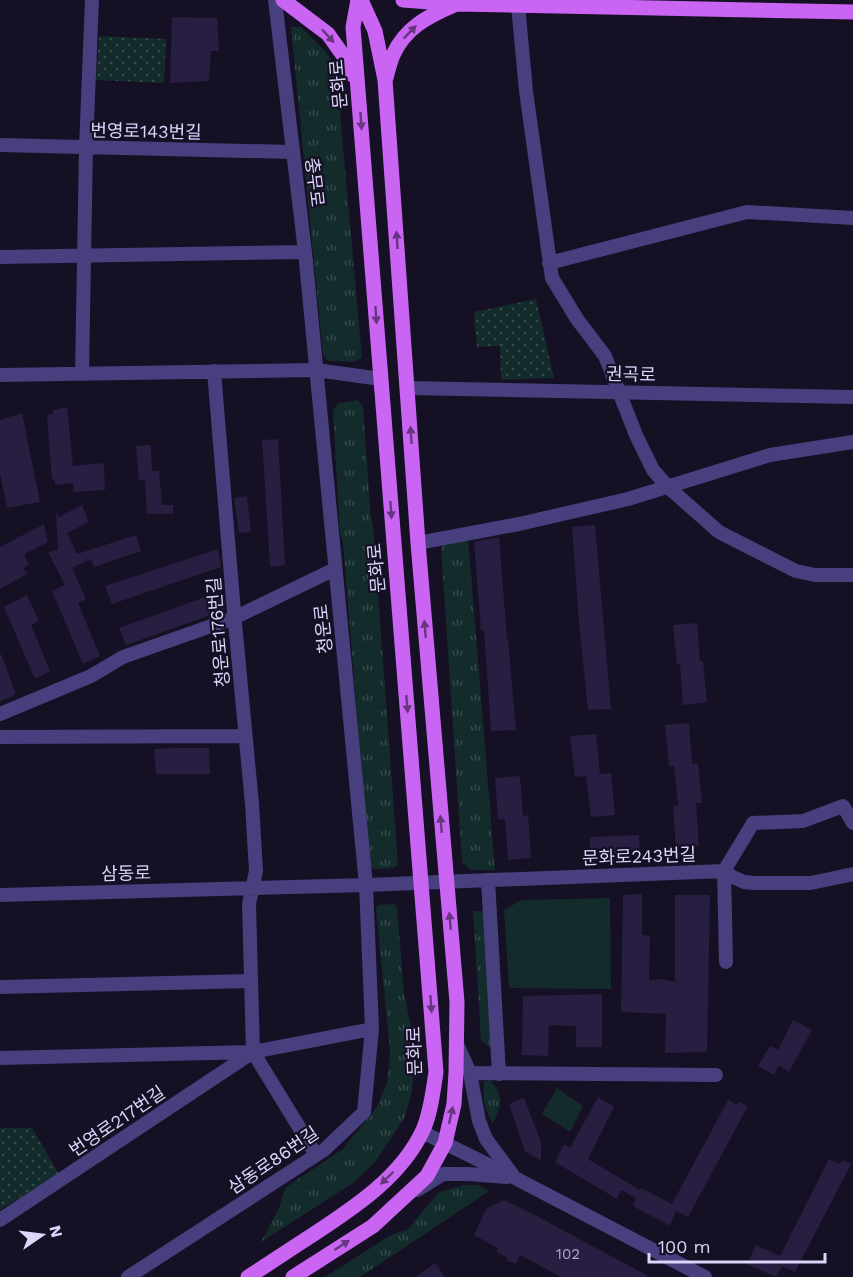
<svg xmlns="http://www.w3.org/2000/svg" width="853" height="1277" font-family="'Work Sans','Noto Sans KR',sans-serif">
<defs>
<pattern id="grass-tufts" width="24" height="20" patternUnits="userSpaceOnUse" patternTransform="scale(1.5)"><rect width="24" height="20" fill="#142b2c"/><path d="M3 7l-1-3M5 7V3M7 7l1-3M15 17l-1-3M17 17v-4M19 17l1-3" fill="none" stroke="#36494c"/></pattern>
<pattern id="park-dots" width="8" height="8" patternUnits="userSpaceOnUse" patternTransform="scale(1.5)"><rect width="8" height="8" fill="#142b2c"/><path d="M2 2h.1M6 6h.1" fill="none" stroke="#36494c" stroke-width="1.8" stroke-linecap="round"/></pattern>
</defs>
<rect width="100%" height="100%" fill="#151023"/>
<path fill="url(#grass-tufts)" d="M291 27H301L326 52 336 68 362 358 353 362 328 361 323 355Z
M358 400 363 407 371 520 373 526 398 865 393 868 373 869 369 865 343 542 340 535 333 410 339 403Z
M468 538 495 870H470L462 862 441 547 446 542Z
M394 904 397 907 404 994 411 1027 414 1062 412 1091 405 1117 375 1162 353 1183 261 1242 279 1208 285 1188 343 1149 376 1108 387 1083 390 1051 376 908 379 905Z
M473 911H484L492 1049 481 1040Z
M490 1080C505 1098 501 1105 493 1124 484 1107 483 1102 484 1082Z
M464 1185H478L489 1191 360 1277H325L391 1235 408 1229 439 1192Z"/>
<path fill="url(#park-dots)" d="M99 36 166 39 164 83 96 80Z
M536 299 554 378 501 380 500 346 477 347 474 312Z
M0 1128H32L59 1174 0 1210Z"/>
<path fill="#142b2c" d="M610 898 611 989 509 988 504 910 521 900Z
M557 1088 583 1106 570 1132 542 1114Z"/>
<path fill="#281e42" d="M172 17 217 18 219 51H211L209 81 170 83Z
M67 407 73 466 104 463 105 490 74 492 73 483 55 485V479L52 480 47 415 53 414V410Z
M22 413 40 502 7 508 0 474V420Z
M278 439 285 565 270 567 262 440Z
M151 445 152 471H159L162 505H173V514H147L145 480H139L136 446Z
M247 496 251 532 239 533 234 498Z
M82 505 89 522 67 533 77 554 136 535 141 551 94 567 91 559 72 568 86 599 78 603 100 656 83 664 52 591 65 585 48 552 58 550 56 512 59 517Z
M44 524 48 542 24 554 29 565 23 568 27 574 0 589V547Z
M595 525 611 709 588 710 579 623 572 527Z
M499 537 507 639H508L516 730 491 731 484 630H481L474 542Z
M218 549 221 567 112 604 105 586Z
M222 591 225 610 126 645 119 628Z
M27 595 39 621 31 625 50 671 35 679 4 607Z
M697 623 700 661H703L707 702 683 705 680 664H677L673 625Z
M1 654 16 694 0 702V655Z
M689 723 692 764 698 763 702 803H696L699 846 676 848 673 806 678 805 674 766H669L665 725Z
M596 734 600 774 611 773 615 815 591 817 586 776 575 777 570 736Z
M175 748H209L210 774H156L154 749Z
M520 776 523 816 528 815 531 858 508 860 505 819 498 820 495 778Z
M639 835 640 856 594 858V848H590V837Z
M642 894V935L650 936 649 980 662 979 675 982V895H710L707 1052 665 1053 666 1014 621 1012 623 895Z
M602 994V1047H576V1026L549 1025 548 1056 522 1055 523 996Z
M793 1020 812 1030 789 1072 779 1065 774 1075 758 1066 770 1046 778 1050Z
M598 1097 614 1107 588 1159 640 1190 641 1188 672 1204 728 1100 737 1105 739 1102 748 1106 688 1217 676 1211 670 1226 633 1206 636 1198 621 1190 617 1199 555 1162 564 1144 570 1148Z
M524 1098 541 1142V1161L525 1151 509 1104Z
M829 1159 840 1164 843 1160 851 1164 795 1272 782 1266 776 1277 747 1264 756 1245 780 1256Z
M504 1200 531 1213 650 1277H561L520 1255 516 1264 507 1261 508 1258 496 1252 498 1248 474 1235 486 1209Z
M435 1263 445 1277H416Z"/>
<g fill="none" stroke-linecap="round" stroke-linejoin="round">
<path stroke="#473f7e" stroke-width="14" d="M518 5 526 91 552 278 577 319 605 356 636 435 653 470 668 487 719 532 796 571 815 575H853
M0 145 292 152
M0 257 305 252
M549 263 747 212 853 218
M214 371 234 612 252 804 256 871 249 904 253 1052 316 1155
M82 374 86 147 92 0
M0 375 316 370 381 379
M408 388 853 397
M418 543 519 524 628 499 770 455 853 442
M0 714 91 676 123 657 234 618 335 569
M0 737 245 736
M724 871 753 823 803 821 843 806 853 823
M724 871 726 962
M488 880 499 1074
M0 895 366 885 724 871 733 877 744 882 754 883H811L853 874
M0 987 251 981
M457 1044 470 1073 479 1121 486 1139 512 1174
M0 1058 253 1052 372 1029
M470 1073 716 1075
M422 1132 515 1178 705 1277
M417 1190 443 1174H468L507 1177
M0 1220 253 1052
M128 1277 324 1150 364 1112 372 1029 366 885 305 252 275 0"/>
<path stroke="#c965f2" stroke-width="15" d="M283 0 328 34 345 58 353 75
M403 0 457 4 853 12
M386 78C388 70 390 62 393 55 405 28 428 16 454 5
M248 1277C270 1263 292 1248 314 1234 355 1207 402 1176 423 1130 431 1112 433 1091 436 1072L353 27 358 0
M293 1277 373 1226 427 1176 445 1143 454 1104 456 1073 457 1002 418 543 385 80 375 31 361 0"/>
</g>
<defs><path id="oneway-solid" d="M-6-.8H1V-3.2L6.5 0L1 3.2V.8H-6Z" transform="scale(1.5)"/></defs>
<g fill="#663680">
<use href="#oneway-solid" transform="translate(410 32) rotate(-46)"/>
<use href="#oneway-solid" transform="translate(328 36) rotate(48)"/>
<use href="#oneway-solid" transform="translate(361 121) rotate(86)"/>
<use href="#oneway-solid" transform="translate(397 240) rotate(-94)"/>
<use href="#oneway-solid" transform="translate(376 315) rotate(86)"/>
<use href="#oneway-solid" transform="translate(411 435) rotate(-94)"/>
<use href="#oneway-solid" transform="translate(391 510) rotate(86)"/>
<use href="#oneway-solid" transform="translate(425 629) rotate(-95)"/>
<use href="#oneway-solid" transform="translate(407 704) rotate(85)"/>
<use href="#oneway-solid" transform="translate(441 824) rotate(-95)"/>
<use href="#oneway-solid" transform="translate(450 921) rotate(-95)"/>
<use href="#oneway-solid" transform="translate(431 1004) rotate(86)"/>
<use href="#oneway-solid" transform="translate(451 1115) rotate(-77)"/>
<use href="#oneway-solid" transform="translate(387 1178) rotate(136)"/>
<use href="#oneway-solid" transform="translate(342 1245) rotate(-33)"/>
</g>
<g text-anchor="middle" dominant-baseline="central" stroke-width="4.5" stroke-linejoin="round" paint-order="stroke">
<g font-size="15" fill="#b0a7ce">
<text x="568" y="1254">102</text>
</g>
<g font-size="18" fill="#ddd5fc" stroke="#151023">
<text transform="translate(338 84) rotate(-95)">문화로</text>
<text transform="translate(146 131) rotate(1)">번영로143번길</text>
<text transform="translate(315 182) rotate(83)">충무로</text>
<text transform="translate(631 374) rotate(1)">권곡로</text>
<text transform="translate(376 568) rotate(-95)">문화로</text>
<text transform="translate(323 629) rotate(-96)">청운로</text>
<text transform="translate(218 632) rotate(-95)">청운로176번길</text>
<text transform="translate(639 856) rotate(-2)">문화로243번길</text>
<text transform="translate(126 873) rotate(-1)">삼동로</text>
<text transform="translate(414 1051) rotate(-92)">문화로</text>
<text transform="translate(117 1121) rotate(-34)">번영로217번길</text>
<text transform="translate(273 1160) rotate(-34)">삼동로86번길</text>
</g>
</g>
<g transform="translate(42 1235) rotate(76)" stroke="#151023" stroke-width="4.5" paint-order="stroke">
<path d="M0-4.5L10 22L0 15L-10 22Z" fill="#ddd5fc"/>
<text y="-9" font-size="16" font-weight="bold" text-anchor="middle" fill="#ddd5fc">N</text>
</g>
<path d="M649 1253v9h176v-9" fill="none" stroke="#ddd5fc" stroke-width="3"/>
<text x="658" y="1253" font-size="18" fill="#ddd5fc" stroke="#151023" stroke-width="4.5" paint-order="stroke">100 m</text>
</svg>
